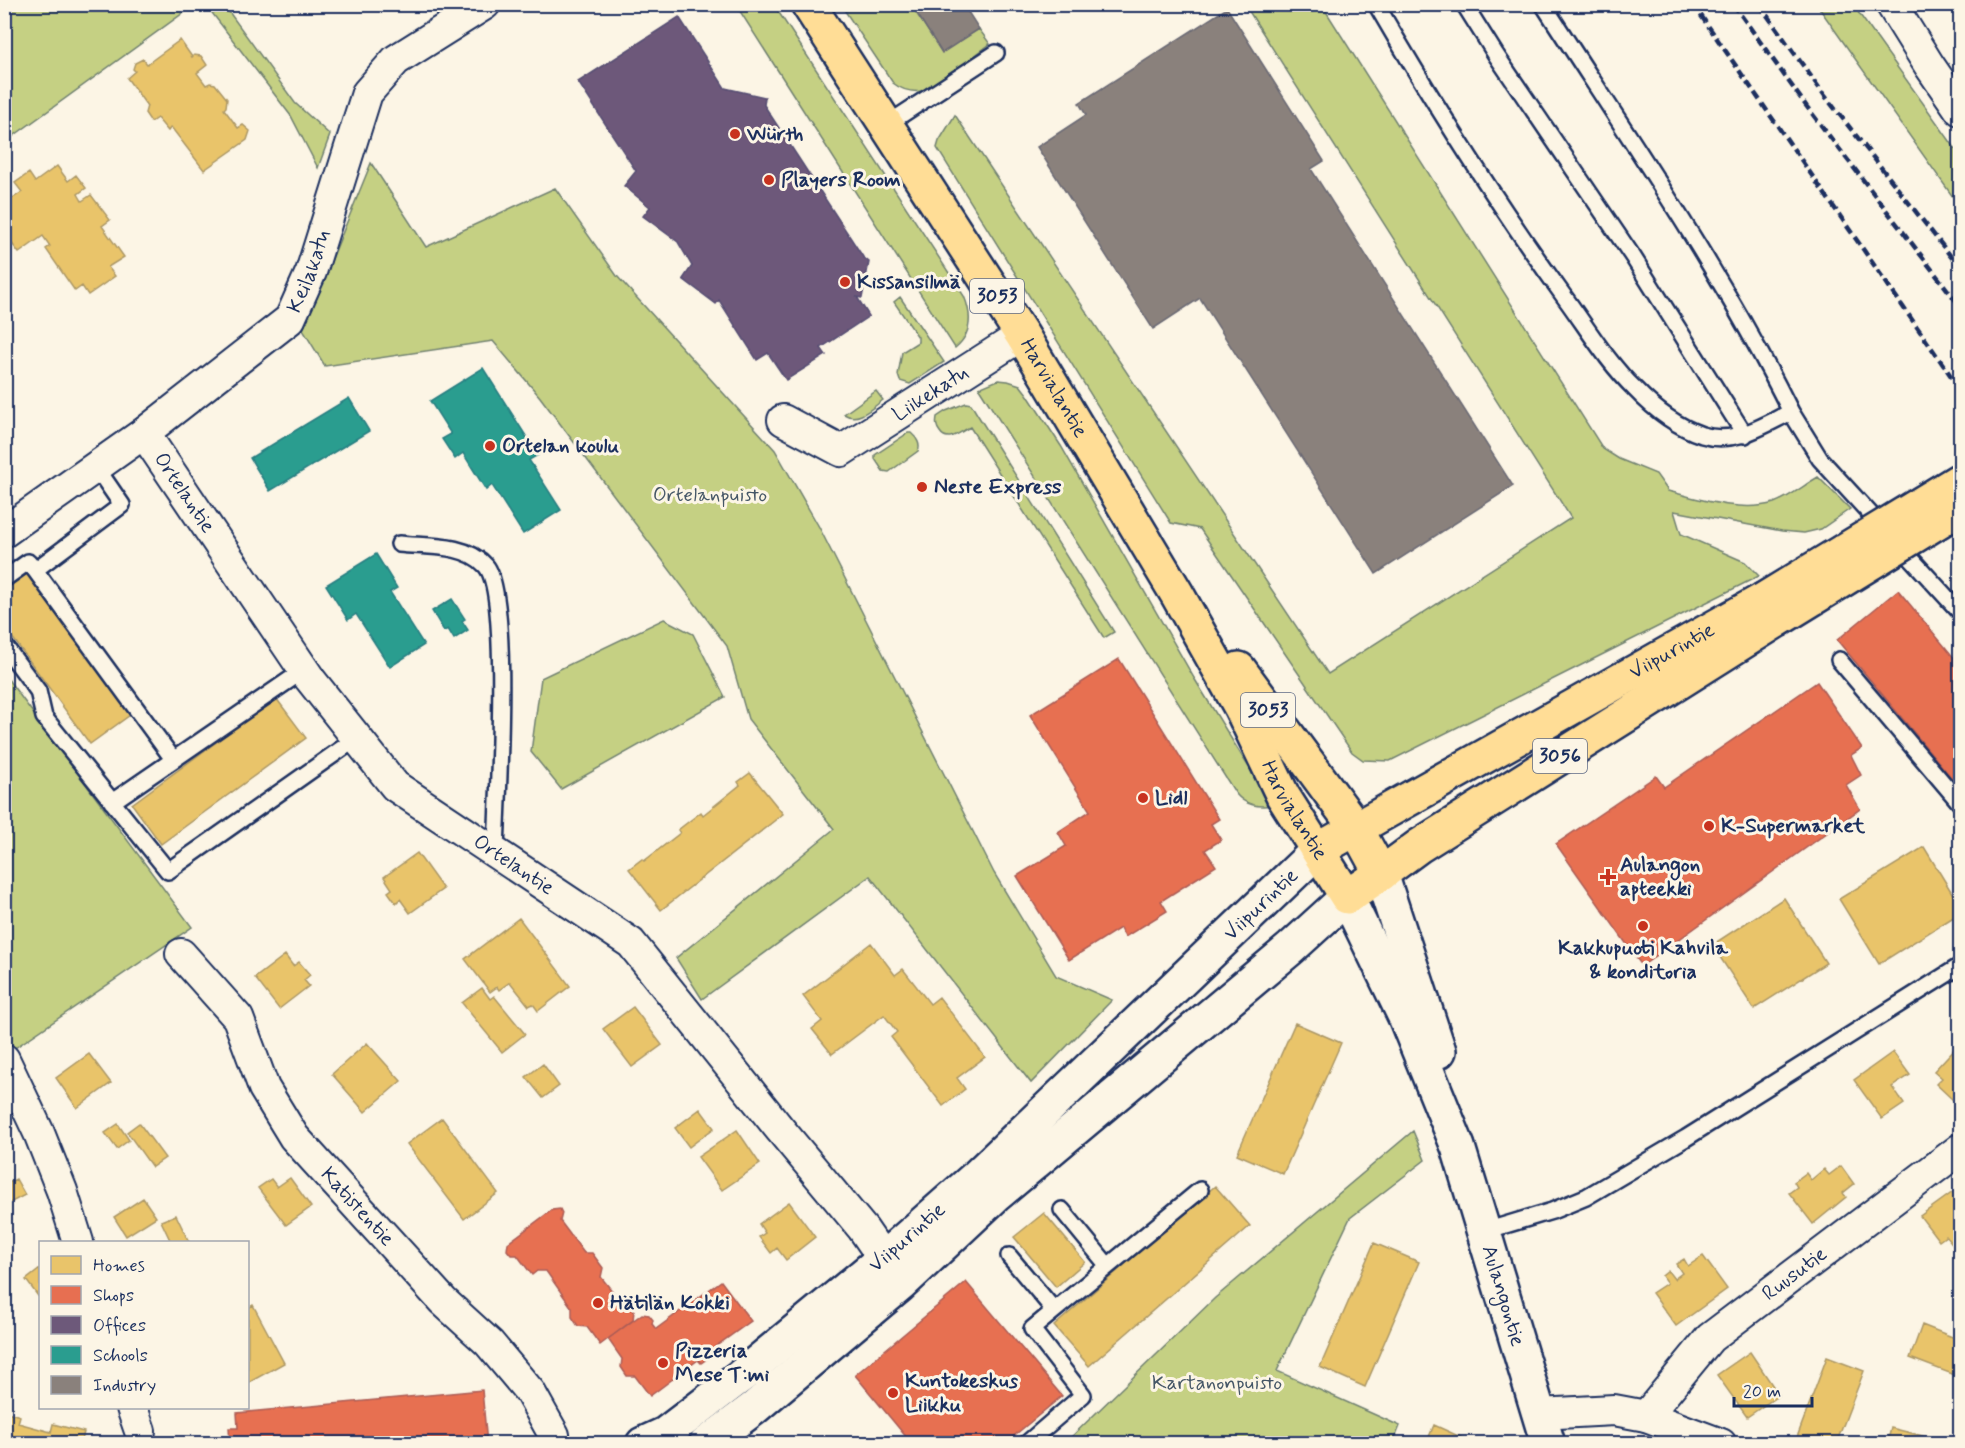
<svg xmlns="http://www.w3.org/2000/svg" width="1965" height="1448" font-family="Mynerve,sans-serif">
<rect width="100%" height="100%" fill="#fcf5e5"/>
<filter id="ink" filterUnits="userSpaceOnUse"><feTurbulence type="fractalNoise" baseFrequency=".0167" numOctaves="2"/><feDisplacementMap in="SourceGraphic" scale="12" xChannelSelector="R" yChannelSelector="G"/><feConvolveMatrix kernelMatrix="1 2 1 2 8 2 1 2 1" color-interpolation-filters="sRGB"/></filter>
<g filter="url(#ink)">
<path fill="#c5d083" stroke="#708070" stroke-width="1.5" d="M5 4H194V5L5 142Z
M206 5H224L295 103 330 135 318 168 291 116Z
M736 5H774L964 296C972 315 972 334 955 348Z
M841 5H911L942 52 979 29 990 44 929 90C916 93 904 92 893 83Z
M1245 5H1322L1603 449 1619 459 1656 474 1668 491C1700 499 1741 513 1774 503 1790 497 1804 485 1818 477L1850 509 1821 529 1804 533 1782 531 1674 511 1681 534 1745 562 1759 576 1390 761 1363 760 1352 752 1200 529 1171 523 937 148 939 141 955 115 1328 674 1571 518Z
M1817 5H1853L1960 155V207Z
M371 163 426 247 555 188 617 276 775 450 819 527 994 873 1056 976 1112 1000 1031 1083 870 876 702 999 676 958 834 829 748 719 727 646 540 397 493 341 325 366 303 330Z
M900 297 944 362 910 384 900 381 898 375 902 352 918 342V337L894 302Z
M998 380 1008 381 1020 385 1027 394 1061 446 1194 678 1272 805C1259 808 1245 805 1236 794L979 388Z
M876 391 883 400C872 408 858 423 844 414Z
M966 403 971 404 977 414 1114 632 1104 638 970 427C961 431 948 444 940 432 936 427 936 423 937 417L946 411Z
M908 433H911C917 438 921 445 918 451L889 472 883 471 875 459V455Z
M664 619 693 634 725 697 561 789 531 752 541 678Z
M4 674 192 927 12 1050 4 1037Z
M1413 1131 1425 1160 1350 1218 1277 1371 1400 1426 1393 1443H1065L1215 1298Z"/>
<path fill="#e9c46a" stroke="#ab9766" stroke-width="1.5" d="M180 40 192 57 194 55 201 56 207 65 197 73 206 85 210 83 215 84 227 99 226 107 224 109 238 128 243 125 250 131 247 140 204 170 171 127 168 131 157 118 151 122 145 113 147 106 127 78 135 71 133 69 135 63 143 59 147 64Z
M57 166 68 181 76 175 86 188 78 194 82 201 91 195 110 220 102 226 124 257 108 267 115 276 88 295 82 286 75 291 46 249 50 246 43 236 19 253 4 233V200L11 195 13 198 22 192 15 183 29 173 35 182Z
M26 572 130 715 90 744 4 626V588Z
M276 698 306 738 161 844 132 804Z
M750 773 783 814 661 910 629 869 642 859 644 861 680 833 678 830 701 812 703 815 740 785 738 782Z
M1924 847 1960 906V913L1879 964 1839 899Z
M417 853 443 889 410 913 400 899 396 903 388 892 392 889 384 877Z
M1784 898 1826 963 1754 1009 1712 945Z
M519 918 570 986 538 1011 533 1004 529 1006 510 982 499 990 497 987 490 992 465 959Z
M871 943 895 975 903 969 930 1004 939 997 985 1057 957 1078 965 1089 943 1106 891 1037 897 1032 884 1015 832 1054 812 1029 822 1021 803 996Z
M285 955 293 966 299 962 310 975 304 980 309 986 279 1009 255 978Z
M482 988 490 999 494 996 525 1034 502 1052 462 1003Z
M633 1007 662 1045 632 1067 603 1029Z
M1295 1023 1341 1043 1283 1174 1237 1154Z
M367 1043 401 1081 365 1112 332 1074Z
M1960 1043V1093L1953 1100 1936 1084 1942 1078 1934 1071Z
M1893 1052 1910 1075 1892 1087 1904 1104 1882 1119 1854 1080Z
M89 1054 111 1083 77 1108 56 1078Z
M543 1064 559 1086 543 1098 526 1077Z
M700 1109 714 1128 689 1147 675 1128Z
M4 1111 12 1128 4 1131Z
M442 1118 498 1193 464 1219 407 1144Z
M139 1123 165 1158 152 1167 127 1132Z
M118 1124 129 1140 117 1149 105 1133Z
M737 1130 760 1164 722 1190 698 1157Z
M1841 1166 1854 1184 1843 1193 1846 1197 1813 1224 1789 1193 1797 1187 1794 1182 1806 1173 1811 1180 1824 1169 1829 1175Z
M290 1178 311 1207 286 1225 258 1188 271 1179 277 1187Z
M16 1179 25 1195 4 1206V1185Z
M1215 1186 1250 1226 1089 1366 1054 1326Z
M1953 1192 1960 1202 1959 1226 1960 1243 1955 1247 1946 1236 1939 1241 1920 1216Z
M143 1198 156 1217 126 1236 114 1217Z
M789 1202 815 1237 786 1260 777 1248 771 1253 759 1237 765 1233 759 1224Z
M1044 1213 1085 1262 1056 1287 1014 1237Z
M176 1215 189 1242H171L161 1221Z
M1374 1243 1419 1262 1365 1387 1320 1367Z
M1703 1256 1727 1289 1676 1326 1652 1293 1667 1283 1662 1276 1668 1271 1674 1279 1682 1273 1676 1264 1684 1259 1688 1266Z
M40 1269V1294L38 1296 26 1280Z
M253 1305 284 1363 248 1383V1308Z
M1922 1325 1960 1340V1377L1910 1358Z
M1750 1352 1779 1395 1747 1417 1717 1375Z
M1827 1357 1864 1371 1836 1444H1804L1796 1440Z
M4 1411 20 1416 18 1423 51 1432 53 1424 84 1432 82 1440 94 1444H4Z
M1434 1425 1476 1444H1426Z
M1891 1428 1931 1438 1929 1444H1887Z"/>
<path fill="#e76f51" stroke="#aa5c55" stroke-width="1.5" d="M1898 590 1960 665V788L1837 640Z
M1119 659 1219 819 1211 824 1221 840 1205 850 1216 866 1161 901 1167 911 1125 937 1120 928 1069 960 1017 876 1066 846 1058 832 1090 811 1030 715Z
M1817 682 1862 748 1851 755 1861 775 1846 785 1860 809 1642 966 1556 844 1656 776 1664 787Z
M560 1209 562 1213 560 1221 584 1253H592L603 1268 601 1277 617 1297H624L634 1311 633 1320 600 1345 587 1327 578 1326 572 1317V1308L546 1271H537L532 1275 517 1255H511L507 1250 508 1243 552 1210Z
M721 1281 751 1321 715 1347 718 1351 701 1363 698 1360 650 1396 635 1376H627L621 1367 622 1359 608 1339 642 1314 649 1315 653 1320 652 1324 656 1329Z
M966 1282 1062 1396 1004 1444H912L855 1375Z
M482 1390 487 1444H230L229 1428H238L237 1413Z"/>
<path fill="#6d597a" stroke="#544c72" stroke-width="1.5" d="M679 17 725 88 765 97 764 105 863 257 869 262 862 298 857 297 869 316 821 348 826 355 786 380 768 353 757 360 719 300 716 304 683 279 692 266 678 242 643 216 650 207 624 186 636 171 578 82Z"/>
<path fill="#2a9d8f" stroke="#267c80" stroke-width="1.5" d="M483 368 538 455 529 460 561 510 523 534 492 485 486 490 463 453 455 459 442 439 451 434 430 401Z
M349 398 369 431 270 491 250 458Z
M376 554 397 588 390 592 424 645 390 667 356 614 348 620 326 585Z
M452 599 465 619 462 621 468 630 454 639 448 629 444 631 432 611Z"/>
<path fill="#8a817c" stroke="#696873" stroke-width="1.5" d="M911 4H963L979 29 942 53Z
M1227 8 1324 161 1311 169 1513 486 1376 574 1200 298 1153 329 1037 147 1086 115 1079 103Z"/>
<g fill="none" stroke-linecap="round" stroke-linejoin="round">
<g stroke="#1b2f5e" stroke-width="20">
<path id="lane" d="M1376 4C1434 104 1496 202 1563 295 1586 326 1607 362 1635 389 1654 409 1675 426 1702 435 1735 445 1762 426 1791 412L1820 459 1960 612
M1464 4 1496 55 1633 257 1745 435
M1543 4C1629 138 1720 269 1791 412
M886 125 996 53
M96 467 122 505 35 570 173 759
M399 544C426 547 466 543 486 566 511 595 497 805 496 853
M4 579 28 562 35 570
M4 645 38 691 44 717 168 871 357 738
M1839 660 1960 803
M112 802 304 670
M1062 1210 1108 1266
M1482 1232 1552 1211 1586 1197 1686 1138 1960 966
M1009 1256 1054 1310
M1026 1444 1083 1395 1032 1329 1200 1190"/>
</g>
<g stroke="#1b2f5e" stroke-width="34">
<g id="street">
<path d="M1891 4 1929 65 1960 110"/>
<path id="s1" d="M783 420 841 451 1022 335"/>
<path id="s2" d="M144 433 310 679 395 786 631 943 779 1128 863 1229 896 1277"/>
<path id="s3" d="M4 532 144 433 290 319 311 272 367 93 396 60 485 4"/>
<path id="s4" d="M181 954 238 1018 264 1088 294 1137 443 1301 489 1343 530 1392 554 1435 555 1444"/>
<path d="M4 1059 39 1133 62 1191 78 1242"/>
<path d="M132 1408 140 1431"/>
<path d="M1539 1414 1614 1410 1646 1416 1721 1444"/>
<path id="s5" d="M1646 1416 1710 1338 1960 1149"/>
</g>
</g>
<g stroke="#1b2f5e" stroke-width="38">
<g id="secondary">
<path d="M1381 874 1439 1051"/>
<path id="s6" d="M643 1444 665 1434 741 1376 884 1258 976 1177 1318 850"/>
<path id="s7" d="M706 1444 754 1408 900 1285 996 1195 1291 948 1347 897 1406 1019 1458 1147 1548 1444"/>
</g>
</g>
<g stroke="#1b2f5e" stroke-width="38">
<g id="primary">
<path id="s8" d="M808 4 1022 335 1177 594 1241 708 1283 796 1347 897 1381 874 1419 846 1776 621"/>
<path d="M1239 669 1356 828 1381 874"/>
<path id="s9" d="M1318 850 1763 600"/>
</g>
</g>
<use href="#lane" stroke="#fcf5e5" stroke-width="15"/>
<use href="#street" stroke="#fcf5e5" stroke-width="30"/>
<use href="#secondary" stroke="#fcf5e5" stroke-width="33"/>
<use href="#primary" stroke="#ffdd96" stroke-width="33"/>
<path stroke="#1b2f5e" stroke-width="4.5" stroke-dasharray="9 4.5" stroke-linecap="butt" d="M1693 4 1960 389
M1733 4 1807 107 1960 306
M1759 4 1825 96 1960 268"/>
<g stroke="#1b2f5e" stroke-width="38" stroke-linecap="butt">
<path id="primary-bridge" d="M1763 600 1960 480
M1776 621 1960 508"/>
</g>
<use href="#primary-bridge" stroke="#ffdd96" stroke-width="33"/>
</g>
</g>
<g fill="#c8321e" stroke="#fcf5e5" stroke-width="2">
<circle cx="735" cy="134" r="6"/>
<circle cx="769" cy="180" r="6"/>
<circle cx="845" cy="282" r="6"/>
<circle cx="490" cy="446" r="6"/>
<circle cx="922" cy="487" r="6"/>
<circle cx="1143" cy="798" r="6"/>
<circle cx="1709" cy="826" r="6"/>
<path d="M1605 868h6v6h6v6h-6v6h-6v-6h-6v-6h6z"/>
<circle cx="1643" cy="926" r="6"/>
<circle cx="598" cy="1303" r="6"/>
<circle cx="663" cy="1363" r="6"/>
<circle cx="893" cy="1393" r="6"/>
</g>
<g text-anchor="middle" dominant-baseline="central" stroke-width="6" stroke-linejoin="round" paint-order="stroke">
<g fill="#fcf5e5" stroke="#5e6a86" stroke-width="1.5">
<rect x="970" y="279" width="54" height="34" rx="4.5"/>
<rect x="1241" y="693" width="54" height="34" rx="4.5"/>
<rect x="1533" y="739" width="54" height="34" rx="4.5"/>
</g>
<g font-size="20" font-weight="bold" fill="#1b2f5e">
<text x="997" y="296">3053</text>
<text x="1268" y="710">3053</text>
<text x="1560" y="756">3056</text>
</g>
<g font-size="21" font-weight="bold" fill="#1b2f5e" stroke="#fcf5e5" text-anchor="start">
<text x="747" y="134">Würth</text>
<text x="781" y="180">Players Room</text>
<text x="857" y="282">Kissansilmä</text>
<text x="502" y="446">Ortelan koulu</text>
<text x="934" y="487">Neste Express</text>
<text x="1155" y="798">Lidl</text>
<text x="1721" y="826">K-Supermarket</text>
<text x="1620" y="865">Aulangon<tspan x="1620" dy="24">apteekki</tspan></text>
<text x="1643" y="948" text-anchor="middle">Kakkupuoti Kahvila<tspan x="1643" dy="24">&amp; konditoria</tspan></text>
<text x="610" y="1303">Hätilän Kokki</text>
<text x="675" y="1351">Pizzeria<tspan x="675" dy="24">Mese T:mi</tspan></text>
<text x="905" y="1381">Kuntokeskus<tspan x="905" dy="24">Liikku</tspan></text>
</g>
<g font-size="21" fill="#1b2f5e" stroke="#fcf5e5">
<text stroke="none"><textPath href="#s3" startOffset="408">Keilakatu</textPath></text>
<text stroke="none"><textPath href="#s8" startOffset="456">Harvialantie</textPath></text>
<text stroke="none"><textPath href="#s1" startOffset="172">Liikekatu</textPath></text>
<text stroke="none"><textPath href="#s2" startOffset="72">Ortelantie</textPath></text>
<text stroke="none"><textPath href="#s9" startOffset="406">Viipurintie</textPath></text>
<text stroke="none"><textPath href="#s8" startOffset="942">Harvialantie</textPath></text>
<text stroke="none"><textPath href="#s2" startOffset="576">Ortelantie</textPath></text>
<text stroke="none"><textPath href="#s6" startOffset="822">Viipurintie</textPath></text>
<text stroke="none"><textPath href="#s4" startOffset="312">Katistentie</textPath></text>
<text stroke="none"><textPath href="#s6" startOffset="336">Viipurintie</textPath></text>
<text stroke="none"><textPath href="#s5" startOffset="207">Ruusutie</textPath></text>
<text stroke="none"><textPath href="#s7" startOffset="1272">Aulangontie</textPath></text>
</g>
<g font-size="21" fill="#465767" stroke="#fcf5e5">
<text x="710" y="495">Ortelanpuisto</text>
<text x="1217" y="1383">Kartanonpuisto</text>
</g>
</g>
<rect width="1965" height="1448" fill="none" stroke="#fcf5e5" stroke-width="24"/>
<rect x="12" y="12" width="1941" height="1424" fill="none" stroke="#1b2f5e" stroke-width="2" filter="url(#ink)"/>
<rect x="39" y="1241" width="210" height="168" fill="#fcf5e5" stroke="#a2a6af" stroke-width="1.5"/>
<rect x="51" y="1256" width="30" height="18" fill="#e9c46a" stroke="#a2a6af" stroke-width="1.5"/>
<text x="93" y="1271" font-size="18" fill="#1b2f5e">Homes</text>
<rect x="51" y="1286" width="30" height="18" fill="#e76f51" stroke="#a2a6af" stroke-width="1.5"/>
<text x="93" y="1301" font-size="18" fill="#1b2f5e">Shops</text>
<rect x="51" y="1316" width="30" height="18" fill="#6d597a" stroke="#a2a6af" stroke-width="1.5"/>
<text x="93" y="1331" font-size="18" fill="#1b2f5e">Offices</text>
<rect x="51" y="1346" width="30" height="18" fill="#2a9d8f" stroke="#a2a6af" stroke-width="1.5"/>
<text x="93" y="1361" font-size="18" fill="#1b2f5e">Schools</text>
<rect x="51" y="1376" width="30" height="18" fill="#8a817c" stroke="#a2a6af" stroke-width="1.5"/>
<text x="93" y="1391" font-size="18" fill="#1b2f5e">Industry</text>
<path d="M1734 1397v9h78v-9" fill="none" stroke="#1b2f5e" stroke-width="3"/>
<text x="1743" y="1397" font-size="18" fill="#1b2f5e" stroke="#fcf5e5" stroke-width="4.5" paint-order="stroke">20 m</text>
</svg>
